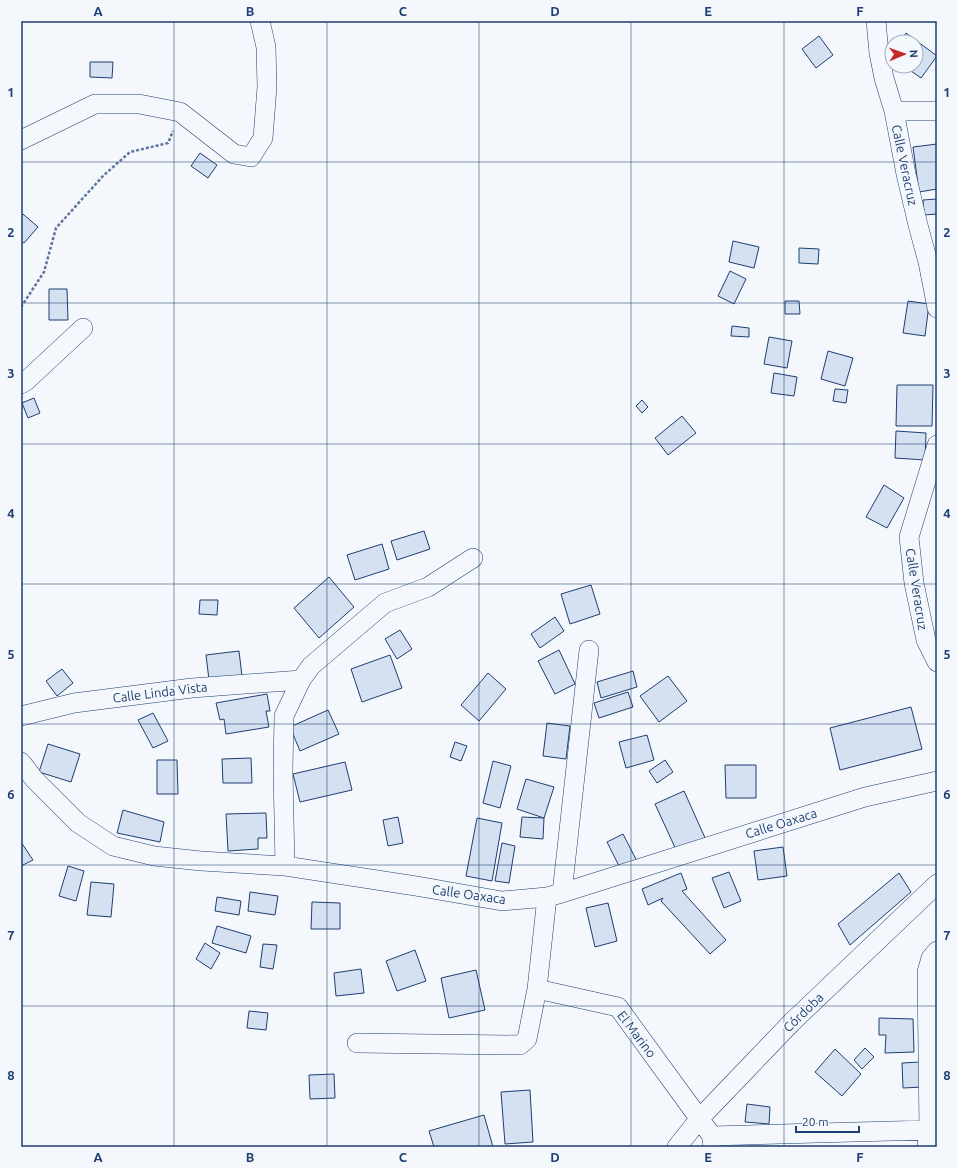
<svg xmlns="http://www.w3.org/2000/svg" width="958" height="1168" font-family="Ubuntu,sans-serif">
<rect width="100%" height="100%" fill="#f4f7fb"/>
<path fill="#d5e0f0" stroke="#1d3f73" d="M906 33 937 56 921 78 904 66H916V42H900Z
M819 36 833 55 816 68 802 49Z
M90 62H113L112 78 90 77Z
M937 144V189L919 192 913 147Z
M200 153 217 165 208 178 191 166Z
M937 199V214L924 215 923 200Z
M23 214 38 227 24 243 21 241V216Z
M733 241 759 247 754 268 729 262Z
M799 248 819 249 818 264 799 263Z
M730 271 746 279 734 304 718 296Z
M49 289H67L68 320H49Z
M785 301H799L800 314H785Z
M908 301 929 304 925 336 903 333Z
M732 326 749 328V337L731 336Z
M769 337 792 341 787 368 764 364Z
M828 351 853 358 845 386 821 379Z
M774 373 797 377 794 396 771 393Z
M897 385H933L932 426H896Z
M835 389 848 390 846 403 833 401Z
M34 398 40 413 28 418 22 403Z
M642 400 648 407 642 413 636 406Z
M682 416 696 433 668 455 655 438Z
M896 431 926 433 925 460 895 458Z
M884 485 904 498 887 528 866 517Z
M424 531 430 549 397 560 391 541Z
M382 544 389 569 355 580 347 555Z
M329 577 354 607 319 638 294 608Z
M591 585 600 614 570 624 561 594Z
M200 600H218L217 615 199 614Z
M555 617 564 631 540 648 531 634Z
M400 630 412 649 397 659 385 639Z
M559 650 575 684 555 694 538 661Z
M239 651 242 676 209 680 206 655Z
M390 655 402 688 362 702 351 669Z
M62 669 73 683 57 696 46 681Z
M633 671 637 687 601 698 597 682Z
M488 673 506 689 479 721 461 705Z
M668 676 687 701 659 722 640 696Z
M628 692 633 707 599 718 594 703Z
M267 694 270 711H266L269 727 226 734 224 719 220 720 216 703Z
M911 707 922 749 840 770 830 728Z
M328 710 339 734 300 751 290 727Z
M153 713 168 741 153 748 138 720Z
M547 723 570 726 566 759 543 756Z
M647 735 654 760 626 768 619 742Z
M455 742 467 746 461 761 450 757Z
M48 744 80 754 71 782 39 772Z
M251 758 252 783H223L222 759Z
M157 760H177L178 794H157Z
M665 760 673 772 657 783 649 771Z
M493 761 511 766 500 808 483 803Z
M345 762 352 790 300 802 293 774Z
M725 765H756V798H726Z
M526 779 554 787 544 818 517 809Z
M684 791 706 840 678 854 655 804Z
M123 810 164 822 160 842 117 833Z
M266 813 267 838H258V849L228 851 226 814Z
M398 817 403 843 388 846 383 820Z
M522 817 544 818 543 839 520 837Z
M477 818 502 823 492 881 466 876Z
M623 834 639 865 623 874 607 842Z
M21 842 33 860 21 866Z
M502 843 515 846 509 883 495 881Z
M783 847 787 876 758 880 754 851Z
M68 866 84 871 76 901 59 896Z
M729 872 741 901 724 908 712 878Z
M681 873 687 889 682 891 726 940 710 954 661 901 663 898 648 905 642 889Z
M899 873 911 892 850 945 838 924Z
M91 882 114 884 111 917 87 915Z
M250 892 278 896 275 915 248 911Z
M217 897 241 901 239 915 215 911Z
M312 902 340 903V929H311Z
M608 903 617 941 595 947 586 908Z
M217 926 251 936 246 953 212 943Z
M205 943 220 953 211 969 196 959Z
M263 944 277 945 273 969 260 967Z
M415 950 426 981 397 991 386 961Z
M361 969 364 993 336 996 334 973Z
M476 970 485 1010 449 1018 441 978Z
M249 1011 268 1013 266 1030 247 1028Z
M879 1018 913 1019 914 1052 885 1053 886 1035H879Z
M865 1048 874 1057 862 1069 854 1060Z
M835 1049 861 1074 842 1096 815 1072Z
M920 1062 922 1087 903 1088 902 1063Z
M334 1074 335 1098 310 1099 309 1075Z
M530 1090 533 1142 505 1144 501 1092Z
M747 1104 770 1107 769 1124 745 1122Z
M484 1115 493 1147H434L429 1131Z"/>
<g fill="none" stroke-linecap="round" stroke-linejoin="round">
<g stroke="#1d3f73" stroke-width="20">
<path id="street" d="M876 21 879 53 884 78 894 111 906 174 918 225 928 262 937 308
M894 111H937
M21 140 95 104H139L180 112 234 154 251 157 263 138 267 87 266 47 260 21
M21 384 26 381 83 328
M937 445 909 537 914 583 926 640 937 662
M21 716 74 703 192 688 301 680
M21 762 34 779 78 823 113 846 154 856 201 861 285 866 416 886 502 901 547 897 562 893 865 797 937 781
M285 866 283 771 284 716 301 680 311 666 385 603 428 587 473 558
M562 893 589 650
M547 897 537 989 618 1007 712 1136V1147
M357 1043 520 1045 527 1039 537 989
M712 1136 929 1130
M677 1147 700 1118 792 1022 937 884
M927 1147 929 1130 927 972 931 958 937 951"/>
</g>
<path stroke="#5e769c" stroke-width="2.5" stroke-dasharray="3 2" stroke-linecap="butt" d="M21 307 44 272 56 228 103 176 130 152 168 143 173 131"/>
<use href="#street" stroke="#f4f7fb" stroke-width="19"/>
</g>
<path fill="none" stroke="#1d3f73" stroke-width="1" stroke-opacity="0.55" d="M174 21V1147M327 21V1147M479 21V1147M631 21V1147M784 21V1147M21 162H937M21 303H937M21 444H937M21 584H937M21 724H937M21 865H937M21 1006H937"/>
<g text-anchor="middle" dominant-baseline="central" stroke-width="3" stroke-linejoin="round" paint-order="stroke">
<g font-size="13" fill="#1d3f73" stroke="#f4f7fb">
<text transform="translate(905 165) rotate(78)">Calle Veracruz</text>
<text transform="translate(917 589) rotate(81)">Calle Veracruz</text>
<text transform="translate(160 692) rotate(-7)">Calle Linda Vista</text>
<text transform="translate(781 823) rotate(-17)">Calle Oaxaca</text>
<text transform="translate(469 894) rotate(8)">Calle Oaxaca</text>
<text transform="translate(803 1012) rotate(-44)">Córdoba</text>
<text transform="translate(637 1034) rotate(53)">El Marino</text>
</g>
</g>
<rect width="958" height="1168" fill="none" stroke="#f4f7fb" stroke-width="44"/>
<g transform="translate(904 54) rotate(88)"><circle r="19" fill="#f4f7fb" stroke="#9eadc5"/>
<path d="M0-3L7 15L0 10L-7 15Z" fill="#c62828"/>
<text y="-6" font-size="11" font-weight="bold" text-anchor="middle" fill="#1d3f73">N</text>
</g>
<path d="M796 1126v6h63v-6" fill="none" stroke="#1d3f73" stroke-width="2"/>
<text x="802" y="1126" font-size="12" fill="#1d3f73" stroke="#f4f7fb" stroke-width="3" paint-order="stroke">20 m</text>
<rect x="22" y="22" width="914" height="1124" fill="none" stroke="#1d3f73" stroke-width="1.5"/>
<g font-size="13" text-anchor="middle" font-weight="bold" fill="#1d3f73">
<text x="98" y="16">A</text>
<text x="250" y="16">B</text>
<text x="403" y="16">C</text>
<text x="555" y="16">D</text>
<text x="708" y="16">E</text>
<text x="860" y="16">F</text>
<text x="11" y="97">1</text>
<text x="947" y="97">1</text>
<text x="11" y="237">2</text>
<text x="947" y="237">2</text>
<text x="11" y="378">3</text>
<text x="947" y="378">3</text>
<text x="11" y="518">4</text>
<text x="947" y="518">4</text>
<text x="11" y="659">5</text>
<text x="947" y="659">5</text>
<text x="11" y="799">6</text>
<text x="947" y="799">6</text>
<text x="11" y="940">7</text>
<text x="947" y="940">7</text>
<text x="11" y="1080">8</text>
<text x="947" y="1080">8</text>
<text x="98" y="1162">A</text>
<text x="250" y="1162">B</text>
<text x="403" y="1162">C</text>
<text x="555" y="1162">D</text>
<text x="708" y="1162">E</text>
<text x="860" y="1162">F</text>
</g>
</svg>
